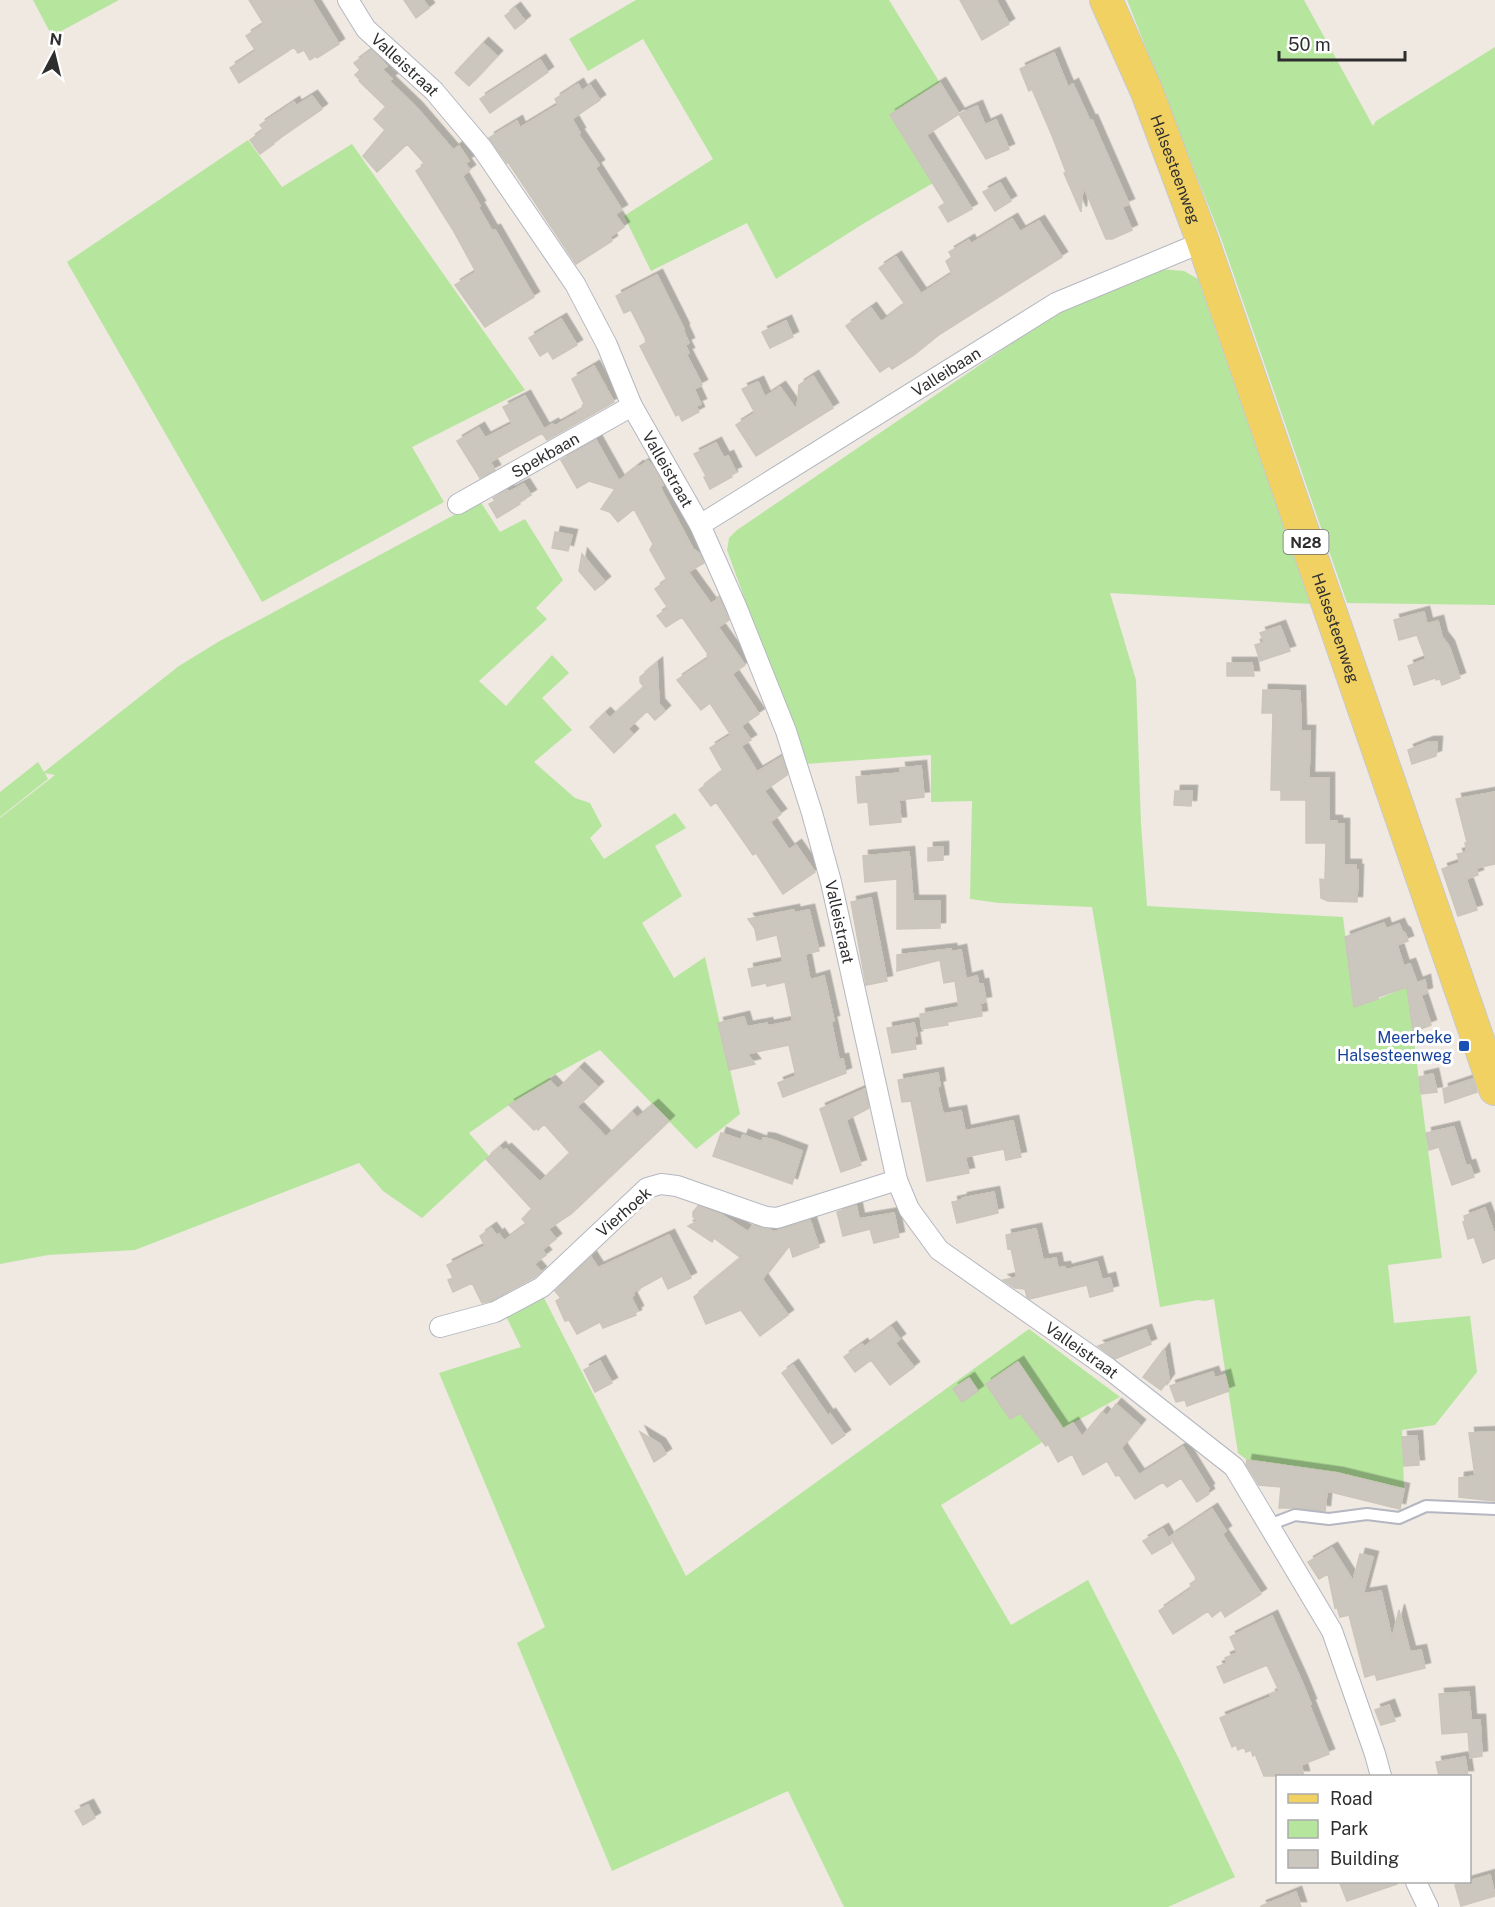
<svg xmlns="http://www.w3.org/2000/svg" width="1495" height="1907" font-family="'Public Sans',sans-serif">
<defs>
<filter id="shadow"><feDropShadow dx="5.5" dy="-5.5" stdDeviation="0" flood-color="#0004"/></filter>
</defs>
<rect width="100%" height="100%" fill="#efe9e1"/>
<path fill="#b6e59e" d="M33 0H119L52 36Z
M636 0H889L940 83 890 116 933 183 866 222 776 279 747 223 651 271 624 216 713 159 643 39 588 71 569 39Z
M1127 0H1304L1373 126 1376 121 1495 47V605L1347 603 1221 238Z
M248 140 282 187 352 144 525 390 412 447 444 502 262 602 67 262Z
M1159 269 1184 271 1198 279 1311 604 1110 593 1136 680 1141 824 1147 906 1343 917 1354 1007 1378 999 1407 987 1442 1258 1388 1265 1394 1323 1470 1316 1477 1372 1435 1425 1402 1430 1404 1489 1338 1473 1247 1460 1238 1453 1214 1299 1204 1301 1198 1300 1160 1307 1092 907 999 903 970 899 972 801 931 802V755L805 764 727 550 729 538 737 530 1065 307Z
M480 501 500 532 525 519 563 580 536 608 547 619 479 681 506 706 552 655 569 673 542 698 572 730 534 762 575 798 590 803 602 826 590 838 604 859 675 813 686 828 655 846 682 896 642 923 674 978 705 957 740 1114 696 1149 600 1050 550 1077V1081L509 1105 469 1133 489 1156 422 1218 383 1191 359 1163 135 1250 48 1255 0 1264V818L55 775 45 773 48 779 0 817V792L38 762 44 772 179 666 218 642Z
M543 1296 686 1576 1029 1329 1120 1397 1073 1423 941 1505 1011 1625 1088 1580 1180 1761 1235 1877 1168 1907H844L788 1791 612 1871 517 1643 545 1627 439 1373 521 1347 506 1316Z"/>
<path fill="#cbc7bf" stroke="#cbc5ba" stroke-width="1.5" filter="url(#shadow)" d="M249 0H312L339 44 317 58 316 56 310 60 304 50 298 53 294 47 239 83 230 68 256 51 246 36 264 24Z
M404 0H423L429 8 416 18Z
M960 0H996L1009 24 982 40Z
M515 8 525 21 515 29 505 16Z
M483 43 497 56 469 86 455 73Z
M372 50 387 66 382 69 392 79 389 81 417 108 453 150 459 146 469 161 465 163 470 170 462 176 480 206 478 207 492 231 495 230 534 297 485 327 455 285 476 272 453 230 416 171 425 164 407 144 377 172 363 156 385 130 374 119 386 107 359 81 360 80 355 75 360 70 354 63Z
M1054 53 1068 87 1073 84 1090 121 1092 120 1129 204 1122 207 1132 230 1112 239H1106L1083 185 1081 212 1064 173 1066 172 1053 138 1032 89 1029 91 1020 69Z
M540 60 548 72 490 113 480 99Z
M940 83 959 114 926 135 972 209 948 222 939 207 945 203 890 115Z
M578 84 582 91 590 85 600 100 572 119 580 133 578 134 599 165 595 168 622 210 615 214 624 227 610 237 612 241 576 264 508 162 507 163 489 138 517 121 520 128 558 105 555 99Z
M312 96 322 109 273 143 274 144 260 154 250 140 264 130 260 125 294 102 296 106Z
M977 106 985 125 996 120 1009 149 986 159 959 114Z
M1000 183 1011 201 995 211 983 192Z
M1012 219 1020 232 1039 221 1062 257 940 334 914 355 892 369 889 366 880 372 846 326 871 308 881 322 905 304 879 268 896 257 921 294 952 274 946 261 952 257 949 252 969 240 971 244Z
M657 275 684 329 683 330 689 343 685 345 689 353 686 354 702 385 694 389 701 404 696 406 699 412 682 421 679 414 676 416 640 346 647 342 631 310 624 313 616 296Z
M561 319 577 345 553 359 548 351 540 356 529 338Z
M786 321 793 337 770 348 762 332Z
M594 366 614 402 547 440 542 433 490 462 495 470 480 478 457 441 479 428 485 438 512 424 503 407 525 396 544 429 553 424 555 426 578 413 577 411 585 406 572 379Z
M813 376 833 408 756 456 736 425 755 413 742 389 758 382 765 397 780 387 797 411 799 385Z
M596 440 619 481 638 466 639 467 648 461 654 468 663 485 660 487 693 549 699 553 704 563 688 572 711 604 719 598 725 611 729 620 718 627 745 665 732 674 759 714 741 726 751 740 741 746 757 772 782 757 787 775 764 791 781 814 770 822 789 850 796 845 815 872 783 894 756 853 753 855 716 802 711 806 699 790 723 771 710 748 731 735 710 703 701 710 677 680 709 658 707 655 708 654 682 617 666 627 657 616 668 608 655 589 667 580 650 550 653 544 634 509 618 522 610 512 601 509 615 489 589 481 577 488 561 460Z
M716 443 724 458 728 456 736 472 731 474 732 477 710 489 704 477 706 476 694 454Z
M524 484 531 495 519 502 520 504 497 518 489 504 495 501 493 498 507 490 509 492Z
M555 532 572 535 568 551 552 548Z
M582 554 605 582 595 590 579 571Z
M1424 612 1427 624 1438 621 1442 637 1449 646 1460 678 1442 685 1440 679 1436 680 1435 678 1414 685 1408 666 1426 659 1417 635 1399 640 1394 620Z
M1280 626 1290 651 1260 661 1255 645 1264 642 1260 633Z
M657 663 659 704 665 711 655 720 647 711 628 729 633 734 614 753 590 727 605 713 610 718 644 687 640 682V677Z
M1227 663H1252L1254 676H1227Z
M1263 690 1300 691 1301 731H1310L1309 778H1329V821H1337V824H1344V865H1356V870H1358L1357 902 1328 901 1321 898 1320 879 1325 880 1326 843H1306V800H1281V790H1271L1273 713H1262Z
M1428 742H1437L1436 756 1412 764 1408 750Z
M921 766 924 797 899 800 901 822 870 825 868 802 858 803 856 777 901 773 900 768Z
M1175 791H1192L1191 806 1174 805Z
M1495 792V864L1476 868 1478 875 1466 879 1477 910 1458 916 1442 869 1460 863 1457 854 1467 852 1465 843 1467 842 1456 799Z
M943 847V860L928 861V848Z
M909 852 913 901H940V928L897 929V879L865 882 863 856Z
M871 898 887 981 866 985 851 902Z
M794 910V913L809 910 819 951 805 954 810 980 824 976 834 1021H831L839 1060 843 1059 846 1073 783 1097 778 1083 796 1076 789 1045 747 1054 755 1064 729 1070 718 1023 744 1017 747 1027 767 1023 768 1026 793 1021 785 982 767 986 766 983 752 986 748 969 783 962 777 935 757 940 755 929 748 919Z
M1384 923 1386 929 1399 924 1402 931 1405 933 1408 941 1397 945 1405 970 1404 966 1410 964 1417 983 1425 980 1427 993 1421 995 1431 1025 1413 1032 1407 987 1378 997V999L1354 1007 1345 937Z
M951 949 952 952 961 950 966 979 977 976 979 985 983 984 986 1002 980 1003 982 1016 947 1022 948 1025 922 1029 920 1014 959 1007 955 981 944 983 940 960 897 971V955Z
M914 1023 917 1036 914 1037 916 1049 892 1053 887 1028Z
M579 1068 598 1087 577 1107 606 1137 632 1112 637 1118 653 1105 669 1121 571 1214 548 1229 556 1239 542 1250 546 1255 534 1264 541 1272 535 1277 491 1301 482 1303 472 1283 453 1292 448 1280 453 1278 447 1265 485 1246 480 1236 491 1228 497 1236 499 1234 504 1241 527 1224 522 1219 532 1209 486 1159 500 1147 503 1151 506 1149 540 1182 570 1153 544 1124 538 1130 537 1128 534 1130 509 1105 550 1081 558 1089Z
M938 1073 940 1086 937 1087 943 1114 961 1111 965 1131 1013 1121 1021 1157 1006 1160 1004 1149 965 1157 969 1173 927 1181 911 1101 902 1102 898 1080Z
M1433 1074 1437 1092 1421 1094 1419 1077Z
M1473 1079 1477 1092 1445 1103 1443 1089Z
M865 1089 869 1108 846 1120 861 1165 841 1172 820 1109Z
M1454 1127 1466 1166 1470 1165 1474 1177 1452 1185 1439 1147 1429 1150 1426 1133Z
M721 1133 741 1140 743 1135 762 1142 763 1138 770 1139 802 1151 792 1184 713 1156Z
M994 1192 998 1213 957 1223 952 1202 962 1200V1198Z
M856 1205 859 1219 894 1213 899 1237 874 1243 870 1229 843 1236 837 1212Z
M698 1206 722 1215 748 1232 753 1225 770 1229 773 1232 810 1220 819 1247 793 1257 789 1244 762 1279 788 1315 760 1336 741 1310 706 1324 694 1297 741 1258 714 1238 712 1242 688 1226 698 1221 693 1217V1212Z
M1485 1208 1495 1236V1258L1483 1263 1474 1237 1468 1239 1463 1222 1465 1221 1464 1216Z
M1036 1229 1043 1260 1056 1258 1058 1268 1065 1267 1066 1270 1097 1262 1102 1280 1110 1278 1113 1291 1090 1297 1087 1285 1030 1299 1027 1297 1025 1289 1015 1288 1003 1280 1017 1277 1011 1248 1008 1249 1006 1235Z
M669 1235 691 1278 668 1289 662 1276 633 1292 634 1295 631 1297 638 1311 635 1313 636 1315 603 1328 600 1322 577 1334 569 1320 565 1321 556 1301 561 1298 555 1291 591 1257 598 1268Z
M891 1327 900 1339 895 1343 914 1367 890 1385 871 1360 855 1372 844 1357 862 1344 864 1347Z
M1146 1330 1151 1344 1115 1359 1098 1346Z
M1164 1349 1169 1379 1161 1390 1143 1377Z
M600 1361 612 1383 595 1392 584 1370Z
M1018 1362 1063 1429 1073 1423 1082 1437 1102 1412 1107 1416 1116 1404 1140 1425 1121 1448 1139 1475 1183 1447 1209 1489 1207 1490 1209 1494 1197 1502 1181 1478 1167 1487 1163 1482 1135 1499 1119 1475 1116 1476 1107 1461 1083 1475 1072 1454 1058 1462 1048 1444 1046 1446 1020 1413 1010 1419 986 1384Z
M793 1365 828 1416 830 1414 845 1435 832 1444 782 1373Z
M1213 1372 1215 1378 1225 1375 1229 1391 1187 1406 1185 1400 1176 1402 1170 1386Z
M969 1378 978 1391 962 1402 953 1389Z
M640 1432 660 1444 666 1454 654 1462Z
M1495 1432V1501L1459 1497V1478L1475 1476 1469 1433Z
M1417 1436 1419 1465 1404 1466 1402 1437Z
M1247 1460 1338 1473 1404 1489 1400 1509 1327 1491 1325 1511 1296 1508H1279L1281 1487 1259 1485 1246 1464Z
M1212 1509 1226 1531 1222 1534 1261 1594 1225 1617 1221 1610 1212 1617 1208 1611 1173 1634 1159 1611 1192 1588 1190 1584 1197 1579 1170 1537Z
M1163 1529 1171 1543 1152 1554 1143 1541Z
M1332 1548 1353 1581 1360 1554 1373 1557 1363 1594 1381 1591 1392 1639 1399 1610 1410 1652 1421 1650 1425 1668 1377 1680 1375 1674 1365 1677 1349 1615 1340 1617 1337 1607 1335 1608 1328 1574 1319 1579 1308 1562Z
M1272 1616 1302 1682 1311 1704H1309L1329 1754 1301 1765 1304 1776H1264L1255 1754 1253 1756 1251 1750 1246 1752 1244 1747 1238 1750 1236 1745 1232 1747 1220 1718 1271 1697 1270 1695 1279 1691 1267 1665 1224 1683 1217 1667 1227 1663 1225 1658 1237 1653 1230 1637Z
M1469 1692 1471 1720H1480L1482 1756 1470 1758 1468 1732 1442 1734 1439 1694Z
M1389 1705 1395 1721 1381 1725 1375 1710Z
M1465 1757 1468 1776H1439L1436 1762Z
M88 1805 95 1818 83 1825 75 1811Z
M1490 1875 1495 1896 1461 1906 1455 1885Z
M1339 1881H1396L1397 1884 1347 1901Z
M1296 1892 1301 1907H1261V1906Z"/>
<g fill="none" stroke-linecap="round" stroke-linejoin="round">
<g stroke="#b4b7c1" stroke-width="14">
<path id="service" d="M1269 1525 1295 1515 1329 1519 1367 1514 1399 1518 1426 1506 1495 1509"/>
</g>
<g stroke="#b4b7c1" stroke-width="22">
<g id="minor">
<path id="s1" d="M348 0 366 29 434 91 482 148 575 284 607 345 632 406 700 525 736 606 786 731 812 813 831 882 897 1180 909 1209 939 1250 1108 1368 1234 1467 1332 1631 1375 1754 1381 1776"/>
<path id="s2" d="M458 504 632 406"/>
<path id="s3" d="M700 525 1056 303 1203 242"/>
<path d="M440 1327 495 1312 542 1287 647 1188 661 1184 677 1186 766 1217 777 1218 897 1180"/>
<path d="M1416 1882 1428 1907"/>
</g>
</g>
<g stroke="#c9c9c9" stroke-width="34">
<g id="primary">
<path id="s4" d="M1106 0 1147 92 1203 242 1495 1089"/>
</g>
</g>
<use href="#service" stroke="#fff" stroke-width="10"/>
<use href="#minor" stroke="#fff" stroke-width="20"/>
<use href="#primary" stroke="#f2d163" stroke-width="32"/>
</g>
<rect fill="#1a4fb4" stroke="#fff" stroke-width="2" x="1458" y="1040" width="12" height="12" rx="3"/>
<g text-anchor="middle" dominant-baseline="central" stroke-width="6" stroke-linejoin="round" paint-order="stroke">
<rect fill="#fff" stroke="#6d6d6d" stroke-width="1.5" x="1283.5" y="530" width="45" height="24" rx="4.5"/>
<g font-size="15" font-weight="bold" fill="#2e2e2e">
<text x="1306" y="542">N28</text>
</g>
<g font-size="16" fill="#2e2e2e" stroke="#fff">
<text stroke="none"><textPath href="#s1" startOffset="87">Valleistraat</textPath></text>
<text stroke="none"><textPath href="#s4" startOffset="183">Halsesteenweg</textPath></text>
<text stroke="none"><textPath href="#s3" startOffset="290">Valleibaan</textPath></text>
<text stroke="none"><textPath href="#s2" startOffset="100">Spekbaan</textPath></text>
<text stroke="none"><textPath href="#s1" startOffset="573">Valleistraat</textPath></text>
<text stroke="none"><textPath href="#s4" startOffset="669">Halsesteenweg</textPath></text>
<text stroke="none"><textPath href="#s1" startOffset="1059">Valleistraat</textPath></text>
<text transform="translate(624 1212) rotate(-41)">Vierhoek</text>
<text stroke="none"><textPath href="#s1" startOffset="1580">Valleistraat</textPath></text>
</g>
<g font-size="16" fill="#164399" stroke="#fff" text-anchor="end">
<text x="1452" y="1037">Meerbeke<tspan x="1452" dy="18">Halsesteenweg</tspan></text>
</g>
</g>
<rect x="1276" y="1775" width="195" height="108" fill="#ffffff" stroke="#ababab" stroke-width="1.5"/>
<rect x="1288" y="1794" width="30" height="9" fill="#f2d163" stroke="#ababab" stroke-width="1.5"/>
<text x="1330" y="1805" font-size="18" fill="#2e2e2e">Road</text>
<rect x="1288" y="1820" width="30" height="18" fill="#b6e59e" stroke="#ababab" stroke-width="1.5"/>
<text x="1330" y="1835" font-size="18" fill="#2e2e2e">Park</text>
<rect x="1288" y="1850" width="30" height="18" fill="#cbc7bf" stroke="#ababab" stroke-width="1.5"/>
<text x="1330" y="1865" font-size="18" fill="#2e2e2e">Building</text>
<g transform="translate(54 54) rotate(7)" stroke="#ffffff" stroke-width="4.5" paint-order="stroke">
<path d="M0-4.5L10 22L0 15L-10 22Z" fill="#2e2e2e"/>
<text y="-9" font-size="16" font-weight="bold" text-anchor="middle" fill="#2e2e2e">N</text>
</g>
<path d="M1279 51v9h126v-9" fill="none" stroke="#2e2e2e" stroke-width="3"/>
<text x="1288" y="51" font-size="18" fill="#2e2e2e" stroke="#ffffff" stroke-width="4.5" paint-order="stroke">50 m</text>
</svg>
